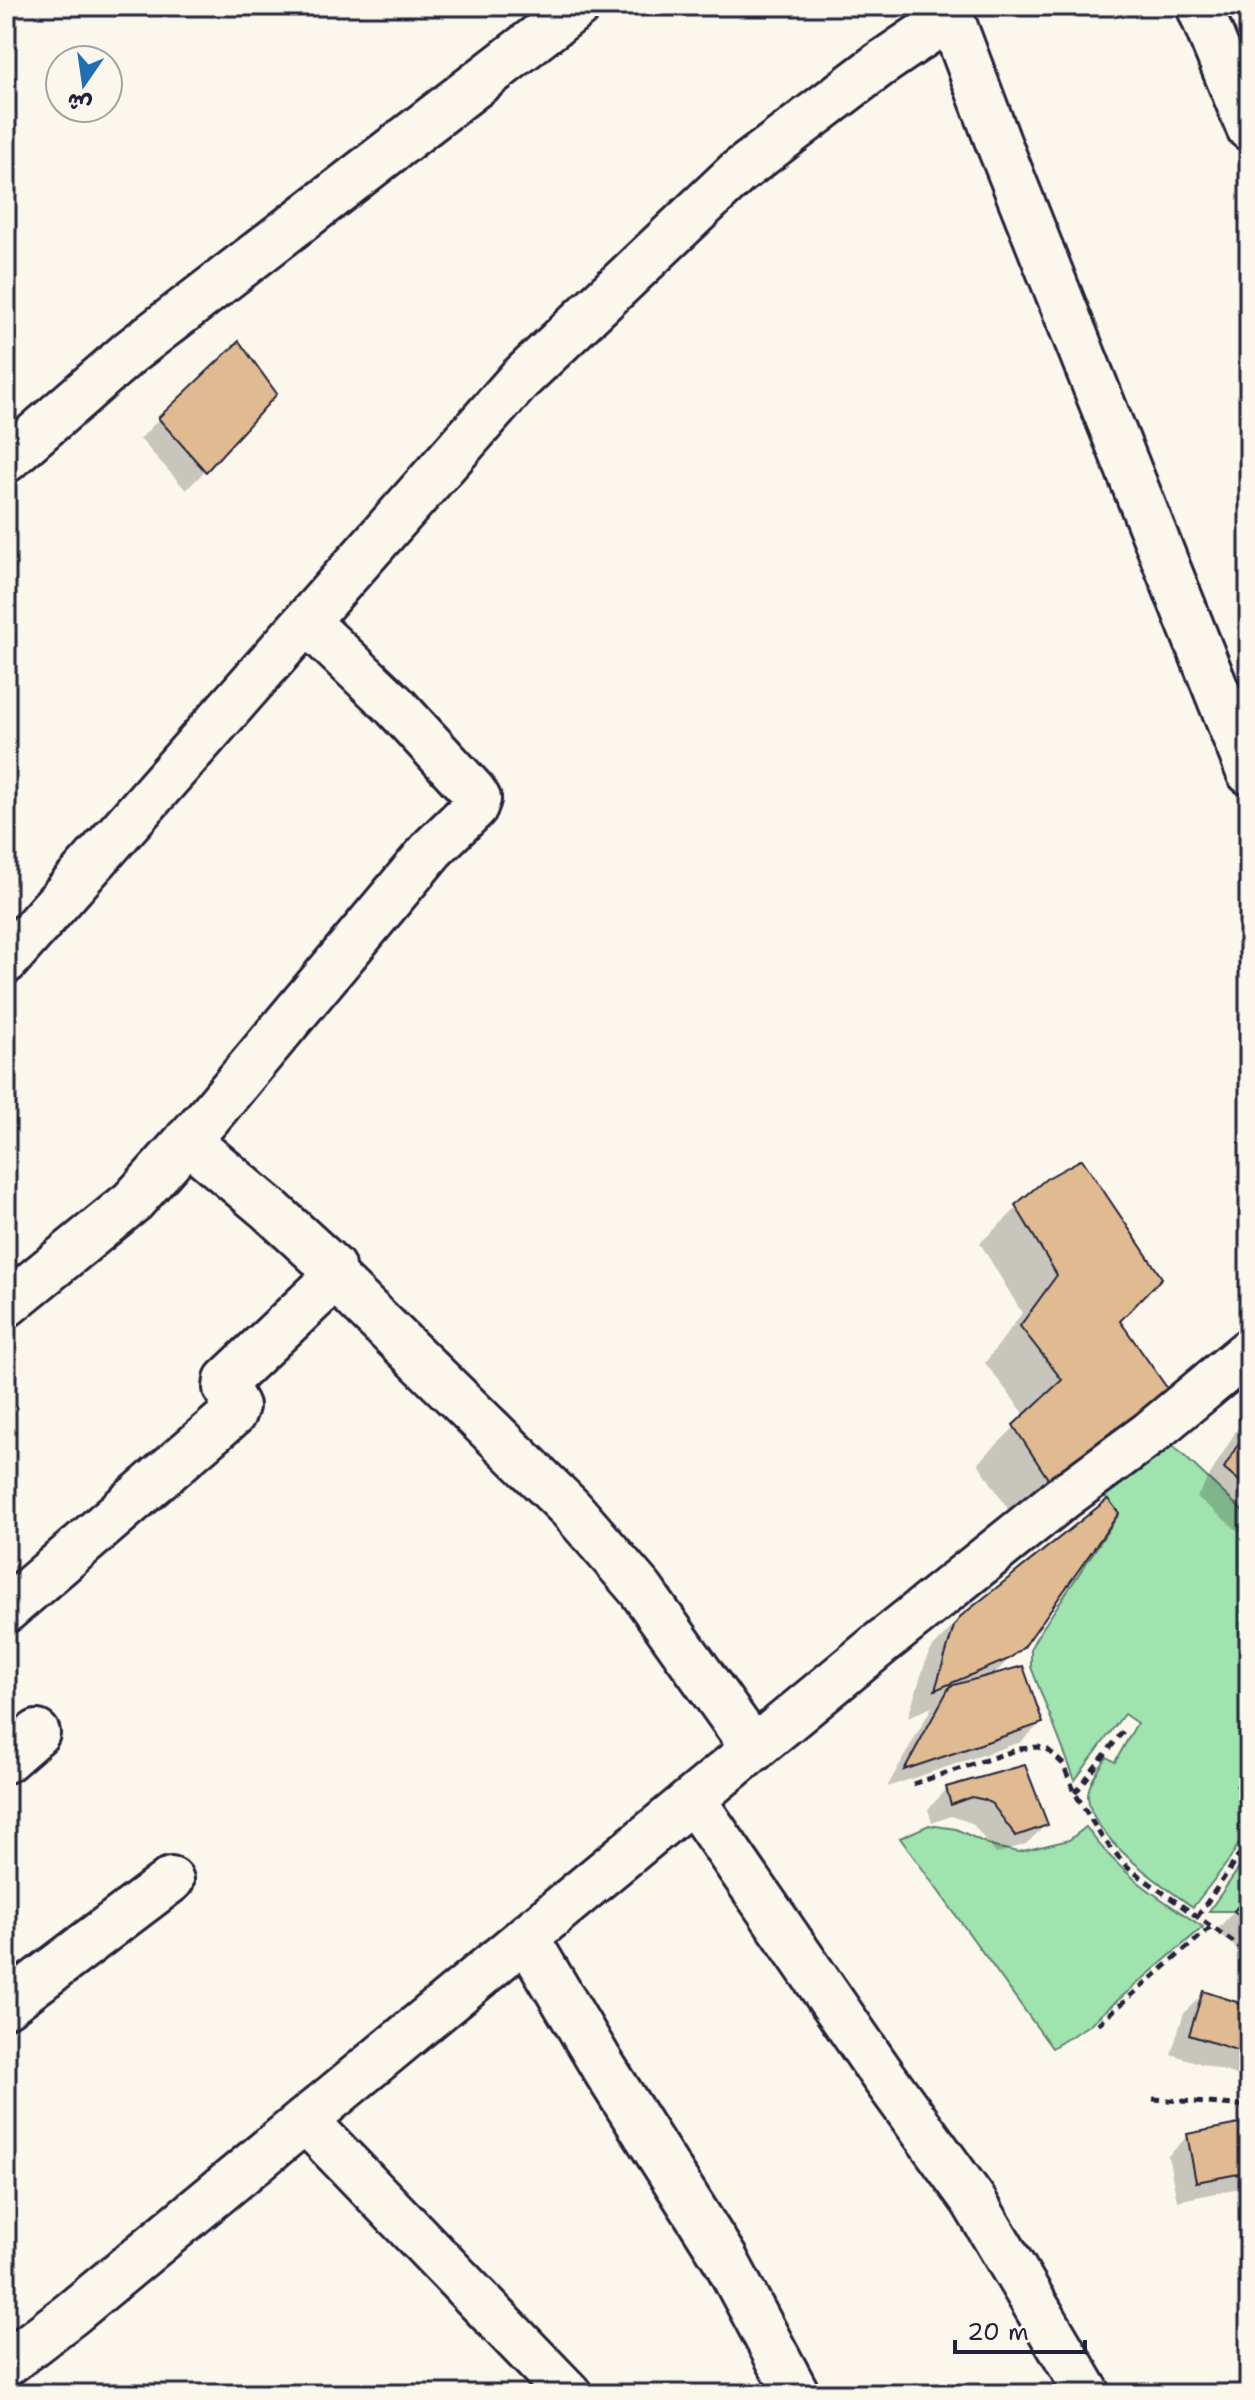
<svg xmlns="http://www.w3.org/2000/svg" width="1255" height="2400" font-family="'Shantell Sans','Playpen Sans Arabic',sans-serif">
<rect width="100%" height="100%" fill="#fbf7ec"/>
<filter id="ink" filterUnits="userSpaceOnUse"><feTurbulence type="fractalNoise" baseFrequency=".0125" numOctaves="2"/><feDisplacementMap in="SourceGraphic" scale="16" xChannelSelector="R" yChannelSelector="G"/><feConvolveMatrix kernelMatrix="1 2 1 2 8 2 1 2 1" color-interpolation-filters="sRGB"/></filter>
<g filter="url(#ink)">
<path fill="#9fe3ae" stroke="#608274" stroke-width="2" d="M1165 1438 1249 1517V1555L1242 1564 1249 1573V1775L1245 1773 1236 1786 1249 1797V1826L1230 1859 1193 1907C1163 1886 1089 1836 1088 1796 1088 1783 1100 1768 1107 1757L1115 1762 1137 1723 1124 1714 1075 1780 1031 1667V1648L1036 1638 1119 1514 1103 1494Z
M929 1825 956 1829 994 1847 1019 1852 1069 1840 1086 1827C1118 1873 1157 1897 1203 1927L1089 2025 1052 2048 900 1838Z
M1249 1854V1894L1234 1911H1209Z"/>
<path fill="#0003" d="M159 419 205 471 186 490 140 439Z
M1047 1180 1117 1321 1167 1392 1017 1523 978 1463 1026 1416 985 1363 1022 1313 980 1243Z
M1249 1409V1540L1197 1497Z
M962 1617 1023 1645 991 1677 1041 1723 1021 1742 887 1787 932 1707 908 1717 927 1657 933 1647Z
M1024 1768 1046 1825 1026 1844 996 1854 972 1823 951 1816 932 1823 928 1809 947 1789Z
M1249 1894V1959L1216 1931Z
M1204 1993 1249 2008V2079L1171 2054 1184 2013Z
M1249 2124V2186L1177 2201 1168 2156 1188 2136Z
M1249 2263V2286L1244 2289 1235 2276Z"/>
<path fill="#e0bb91" stroke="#22223b" stroke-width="2" d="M239 341 277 394 206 472 158 418Z
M1082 1159 1162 1278 1120 1321 1170 1392 1054 1488 1013 1425 1062 1380 1020 1326 1057 1275 1015 1205 1046 1179Z
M1249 1426V1489L1224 1468Z
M1108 1499 1119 1513 1024 1647 1009 1659 935 1690 954 1626 961 1616Z
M1023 1666 1043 1723 904 1770 950 1686Z
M1025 1765 1048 1825 1016 1836 992 1804 985 1800 972 1797 951 1805 946 1787Z
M1249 1894V1924L1234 1911Z
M1203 1991 1249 2006V2054L1189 2035Z
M1249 2122V2172L1196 2182 1187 2134Z"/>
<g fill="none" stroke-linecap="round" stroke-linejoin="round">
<g stroke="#22223b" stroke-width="50">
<path id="street" d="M947 6 998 142 1249 772
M1199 6 1249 128
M6 460 130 352 578 6
M6 961 519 380 737 173 879 65 951 16
M333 1276 571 1509 641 1590 754 1749
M6 1305 133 1201 210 1115 433 848 475 807 478 799 473 791 395 706 307 622
M6 1610 233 1414 236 1406 226 1388 227 1380 321 1291 333 1276 332 1267 270 1210 187 1140
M6 1760 37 1733
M693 1800 881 2073 973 2200 1088 2394
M526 1937 602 2065 725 2259 797 2394
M6 2005 171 1880
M305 2120 569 2394
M6 2364 71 2314 880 1644 1062 1498 1149 1434 1249 1351"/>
</g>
<path stroke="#22223b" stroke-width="5" stroke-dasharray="8 6" stroke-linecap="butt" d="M913 1784 1019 1749 1038 1747 1048 1750 1063 1764 1075 1793 1101 1836 1128 1868 1249 1953
M1075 1793 1124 1730
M1197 1917 1249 1841
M1098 2024 1211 1927
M1153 2099 1249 2106"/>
<use href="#street" stroke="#fbf7ec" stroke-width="44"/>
</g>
</g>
<rect width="1255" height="2400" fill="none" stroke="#fbf7ec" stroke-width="32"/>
<rect x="16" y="16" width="1223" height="2368" fill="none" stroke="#22223b" stroke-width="3" filter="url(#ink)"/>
<g transform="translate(84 84) rotate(193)"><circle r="38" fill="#fbf7ec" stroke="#a4a2a5" stroke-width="2"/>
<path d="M0-6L14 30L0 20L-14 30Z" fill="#1f6fb2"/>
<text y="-12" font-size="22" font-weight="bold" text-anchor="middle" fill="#22223b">ش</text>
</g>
<path d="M955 2340v12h130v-12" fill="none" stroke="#22223b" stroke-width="4"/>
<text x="967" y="2340" font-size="24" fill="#22223b" stroke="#fbf7ec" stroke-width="6" paint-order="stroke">20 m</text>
</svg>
